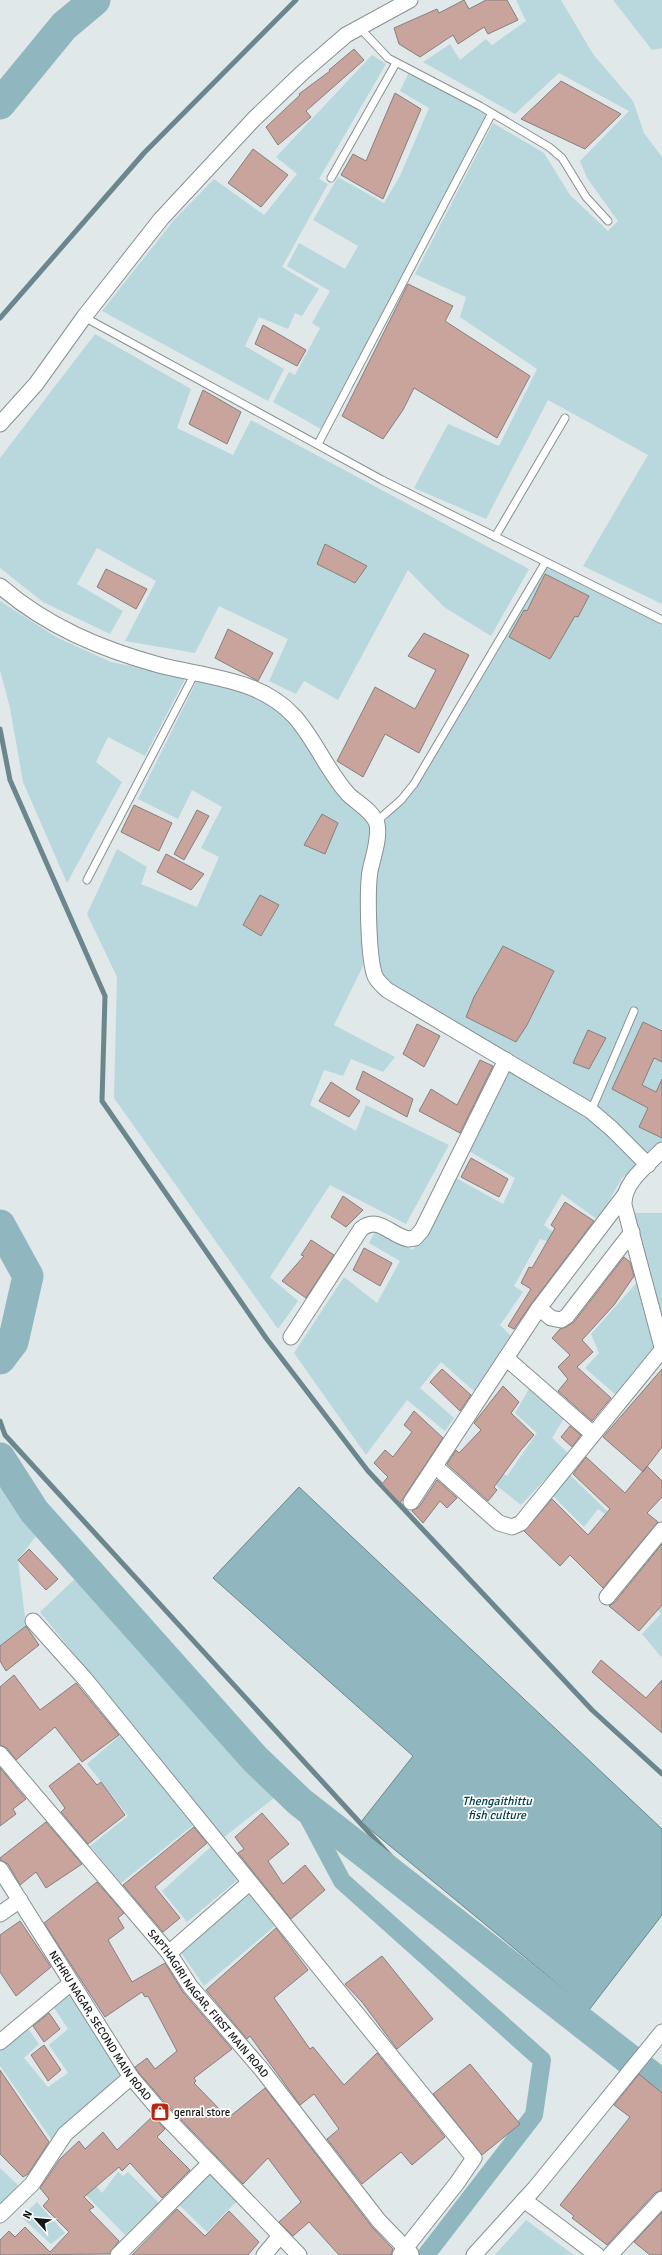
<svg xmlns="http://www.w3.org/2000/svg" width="662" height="2255" font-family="Signika,sans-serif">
<rect width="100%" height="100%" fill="#e0e8e9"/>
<path fill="#b9d8de" d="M516 0H561L593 54 633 101 644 133 662 157V604L583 566 648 455 548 400 486 519 414 488 448 424 499 446 537 369 460 317 466 297 415 274 493 123 544 153 570 195 608 231 618 221 587 178 580 161 629 111 559 73 515 114 423 62 450 44 460 60 486 39 492 45 526 21Z
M613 0H662V48L652 50Z
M372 55 386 64 319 179 328 184 282 267 319 289 302 316 295 313 288 329 259 317 245 346 284 369 268 401 102 311 174 220 214 179 264 215 297 174 276 157Z
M409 72 489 115 321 429 273 402 289 372 295 375 320 328 312 323 330 291 287 266 299 243 345 269 358 246 313 220 338 177 384 203 400 176 429 108 400 91Z
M95 334 191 389 177 428 233 455 251 420 529 569 491 636 444 607 408 570 338 700 304 681 296 694 269 681 288 639 219 606 195 653 125 641 156 581 97 548 77 584 123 611 110 634 43 602 0 568V458Z
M545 563 662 620V1151L648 1165 590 1111 387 990 371 940 378 832 400 800Z
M0 601 56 637 111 662 186 677 145 756 108 737 96 762 122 782 67 883 23 782 10 708 0 670Z
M197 680 220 682 271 703 294 726 365 815 370 825 371 846 362 909 363 966 334 1025 395 1057 383 1072 351 1059 343 1076 324 1070 310 1105 356 1131 366 1105 449 1145 406 1224 330 1185 270 1277 298 1301 278 1329 114 1098 117 977 87 914 117 849 147 867 141 884 197 907 219 857 201 848 222 807 192 790 178 819 138 799Z
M509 1070 592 1118 637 1165 622 1178 598 1220 562 1194 544 1225 554 1233 547 1241 540 1239 514 1286 523 1292 500 1325 511 1336 476 1393 441 1362 420 1388 454 1418 445 1431 407 1400 366 1455 294 1353 344 1277 377 1303 400 1261 369 1243 376 1230 413 1250 456 1178 503 1204 515 1178 469 1151Z
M630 1213H662V1333Z
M639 1280 655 1347 616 1395 585 1368 599 1353 591 1334Z
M530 1387 564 1418 552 1438 569 1454 521 1505 497 1486 493 1473 495 1468 507 1476 537 1433 515 1413Z
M0 1463 39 1532 18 1560 26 1626 0 1646Z
M568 1473 607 1511 620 1499 630 1533 598 1509 584 1527 551 1494Z
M80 1574 279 1794 223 1838 40 1612Z
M662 1599V1658L642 1634 661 1614 656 1607Z
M124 1732 197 1822 121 1883 90 1846 128 1816 87 1764Z
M214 1844 240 1878 187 1922 162 1891Z
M249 1893 276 1925 204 1986 180 1951Z
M69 1991 122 2076 64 2126 52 2140 0 2066V2050L27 2027 39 2044 24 2058 48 2087 68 2073 49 2045 68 2029 53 2006Z
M0 2168 21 2188 0 2208Z
M208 2168 238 2200 207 2232 176 2202Z
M118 2172 123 2176 128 2172 159 2203 125 2235 81 2190 89 2177 102 2193Z
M37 2202 65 2233 51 2244 21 2217Z
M526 2220 574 2255H495Z"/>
<path fill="#90b7bf" stroke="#6b878d" d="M299 1487 662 1829V1915L589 2010 361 1822 413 1756 213 1578Z"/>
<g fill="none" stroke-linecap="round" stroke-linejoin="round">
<path stroke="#6b878d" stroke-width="5" d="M0 318 144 153 296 0
M0 729 10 780 105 996 102 1101 266 1338 368 1471 592 1710 662 1774
M0 1421 5 1435 406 1873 597 2020 662 2073"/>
<path stroke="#90b7bf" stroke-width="18" d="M300 1802 342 1881 542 2060 534 2115 426 2255"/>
<path stroke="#90b7bf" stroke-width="31" d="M0 104 64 26 95 0
M0 1225 28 1276 13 1342 0 1359
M0 1458 34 1511 255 1759 300 1802 662 2085"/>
</g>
<path fill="#c8a49d" stroke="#867f7d" d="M464 0 469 9 486 0H507L518 20 488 34 484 27 458 44 453 35 420 57 399 44 394 28 437 9 439 13Z
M354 49 364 60 306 111 311 117 278 145 266 127 300 95 299 94 330 71 329 70Z
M561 81 621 114 585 149 521 119Z
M395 93 421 109 383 199 341 175 353 154 366 161Z
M253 149 288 175 261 207 228 183Z
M408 284 453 306 445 321 530 376 497 438 414 388 403 410 383 439 342 416Z
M263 325 306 350 297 366 255 344Z
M203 390 241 412 227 444 189 424Z
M325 544 367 566 355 583 317 564Z
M106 569 147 589 136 609 97 587Z
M545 574 589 596 578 617 575 616 550 659 509 637 524 610 527 611Z
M228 629 273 653 258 681 215 658Z
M424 633 469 655 419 753 385 734 363 777 337 761 375 687 415 709 436 670 408 656Z
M134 805 172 823 159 851 121 832Z
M197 810 209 816 184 860 174 854Z
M322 814 338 823 325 854 304 845Z
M166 854 204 874 191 890 157 872Z
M260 895 279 905 261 936 243 925Z
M503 946 554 971 527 1025 516 1042 466 1017 474 997Z
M643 1022 662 1031V1062L654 1058 642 1085 656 1092 662 1079V1138L639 1127 648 1108 612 1089Z
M417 1024 440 1036 424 1067 403 1054Z
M588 1030 606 1038 589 1069 573 1063Z
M480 1060 493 1066 460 1133 419 1111 431 1089 457 1105Z
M363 1071 413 1099 407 1117 356 1089Z
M331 1082 360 1101 349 1117 319 1101Z
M471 1158 508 1179 499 1197 461 1177Z
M343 1196 363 1210 346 1227 331 1217Z
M565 1202 594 1221 532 1303 514 1329 508 1326 531 1289 521 1283 529 1267 532 1268 555 1228 551 1225Z
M311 1240 334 1255 306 1298 282 1281 304 1256 301 1255Z
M364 1248 392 1263 380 1286 353 1270Z
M624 1257 630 1262 634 1276 614 1305 582 1340 593 1352 577 1367 611 1398 592 1421 558 1391 568 1379 558 1367 570 1355 552 1338 560 1329 566 1327 574 1322Z
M442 1369 471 1395 460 1411 430 1382Z
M662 1369V1447L643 1472 603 1437Z
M503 1386 519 1402 511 1413 534 1435 521 1450 494 1487 497 1490 488 1501 447 1464 456 1450 459 1453 481 1430 474 1423Z
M414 1411 443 1438 400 1503 382 1484 388 1477 374 1463 385 1450 393 1457 412 1432 404 1425Z
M570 1426 581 1435 572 1447 561 1437Z
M586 1457 625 1493 647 1466 662 1481V1497L647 1513 658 1522 603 1588 570 1555 560 1566 524 1531 552 1499 588 1535 610 1509 573 1474Z
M437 1480 457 1498 447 1508 440 1501 423 1523 412 1511 419 1507Z
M662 1544V1605L639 1631 609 1606 614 1603Z
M29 1549 58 1579 46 1590 18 1560Z
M26 1626 39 1645 6 1671 0 1661V1646Z
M601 1660 646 1698 662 1680V1733L592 1672Z
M14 1675 40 1710 76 1683 119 1735 82 1762 55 1727 16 1760 7 1748 0 1745V1687Z
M79 1763 97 1785 101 1782 125 1815 88 1844 61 1812 65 1808 49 1786Z
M0 1768 26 1799 13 1809 16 1814 0 1826Z
M262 1813 289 1844 268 1861 283 1884 305 1865 325 1890 291 1919 238 1853 244 1849 235 1837Z
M46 1822 82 1864 46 1888 36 1872 20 1885 8 1864 0 1860V1858Z
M194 1827 207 1843 155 1887 180 1918 163 1932 123 1885Z
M97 1882 124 1913 118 1918 124 1928 108 1940 132 1982 165 1963 183 1992 232 2049 194 2078 196 2081 194 2083 228 2118 265 2088 372 2227 393 2249 391 2255H339L309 2222 293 2236 279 2222 301 2202 268 2158 243 2184 167 2105 138 2072 135 2067 147 2058 155 2069 177 2051 148 1996 145 1997 142 1992 105 2017 44 1923Z
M20 1921 51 1967 16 1996 0 1972V1935Z
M276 1928 308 1970 274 1998 310 2049 313 2047 344 2085 377 2053 445 2137 412 2165 401 2152 362 2184 327 2139 339 2129 314 2094 300 2105 250 2036 247 2039 206 1990Z
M382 1956 433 2019 397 2049 362 2002 345 1984Z
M49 2013 60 2029 44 2042 33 2026Z
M44 2045 61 2070 48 2081 31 2055Z
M470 2064 520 2124 482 2155 433 2094Z
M0 2070 49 2142 28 2174 23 2177 0 2154Z
M639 2074 662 2093V2190L655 2193 607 2245 572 2218 574 2216 560 2205 630 2117 614 2105Z
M153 2116 165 2129 157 2137 190 2170 162 2198 130 2163 122 2171 119 2167 84 2197 94 2207 89 2210 119 2241 109 2254 0 2255V2240L9 2231 15 2237 25 2227 50 2252 69 2232 43 2206 49 2199 40 2188 60 2159 79 2141 85 2149 103 2132 117 2150Z
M177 2209 205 2236 229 2211 259 2242 248 2255H132Z
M662 2212V2255H650L634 2242Z"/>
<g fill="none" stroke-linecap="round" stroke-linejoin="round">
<g stroke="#889091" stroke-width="9">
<path id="service" d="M359 27 388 58 480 106 549 147 562 158 586 197 608 221
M331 178 396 63
M84 317 382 480 662 620
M318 444 492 113
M495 537 565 418
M376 822 401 800 414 784 545 563
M87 880 195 673
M591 1111 634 1011"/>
</g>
<g stroke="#889091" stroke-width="17">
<g id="minor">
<path d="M0 424 36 384 84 317 161 219 254 119 302 73 346 35 410 0"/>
<path d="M0 586C46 626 101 649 159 665 205 677 259 678 294 716 315 739 327 771 348 794 357 803 373 811 377 824 380 838 373 857 370 871 367 890 368 958 375 976 377 981 383 986 387 990L591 1111 612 1129 648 1165"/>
<path d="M662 1150C647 1166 623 1182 624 1205L662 1347"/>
<path d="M539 1308 551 1318 561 1320 567 1316 632 1232"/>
<path d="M291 1337 361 1229C378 1215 390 1235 408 1239L415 1238 422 1230 506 1060"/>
<path d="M506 1358 593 1434"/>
<path d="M435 1466 499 1523 512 1527 521 1523 662 1350"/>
<path d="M411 1502 539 1308 624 1196"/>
<path d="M607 1597 662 1530"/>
<path d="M33 1621 85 1679 474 2158 457 2183 400 2255"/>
<path id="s1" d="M0 1754 169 1953 190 1986 262 2070 379 2221 411 2254"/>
<path id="s2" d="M0 1869 131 2077 160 2111 299 2255"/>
<path d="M0 1914 20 1900"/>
<path d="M169 1953 249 1883"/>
<path d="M0 2042 71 1983"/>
<path d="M524 2200 597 2255"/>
<path d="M0 2215 32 2184 65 2134 131 2077"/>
<path d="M118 2255 210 2163"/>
<path d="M264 2255 280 2236"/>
<path d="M474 2255 535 2188 662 2032"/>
<path d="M610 2255 662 2199"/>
</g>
</g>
<use href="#service" stroke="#fff" stroke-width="7"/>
<use href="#minor" stroke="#fff" stroke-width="15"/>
</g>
<defs>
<g id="shop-square" transform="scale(1)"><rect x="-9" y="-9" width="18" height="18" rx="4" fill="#b52911" stroke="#fff"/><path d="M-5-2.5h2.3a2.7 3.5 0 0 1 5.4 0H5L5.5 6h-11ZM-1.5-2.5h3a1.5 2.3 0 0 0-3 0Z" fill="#fff"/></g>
</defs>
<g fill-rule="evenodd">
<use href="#shop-square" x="160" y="2112"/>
</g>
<g text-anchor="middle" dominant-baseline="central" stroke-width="3.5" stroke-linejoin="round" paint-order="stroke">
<g font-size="11" fill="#141617" stroke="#fff">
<text stroke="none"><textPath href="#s1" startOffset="325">SAPTHAGIRI NAGAR, FIRST MAIN ROAD</textPath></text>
<text stroke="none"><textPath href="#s2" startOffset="186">NEHRU NAGAR, SECOND MAIN ROAD</textPath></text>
</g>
<g font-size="11" fill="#141617" stroke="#fff" text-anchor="start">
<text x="174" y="2112">genral store</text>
</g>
<g font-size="12" font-style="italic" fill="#02414b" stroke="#fff">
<text x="497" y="1801">Thengaithittu<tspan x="497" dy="14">fish culture</tspan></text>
</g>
</g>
<g transform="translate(36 2219) rotate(297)" stroke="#ffffff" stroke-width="3" paint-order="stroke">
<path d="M0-3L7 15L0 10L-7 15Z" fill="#141617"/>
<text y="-6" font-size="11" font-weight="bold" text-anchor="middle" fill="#141617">N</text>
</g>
</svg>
